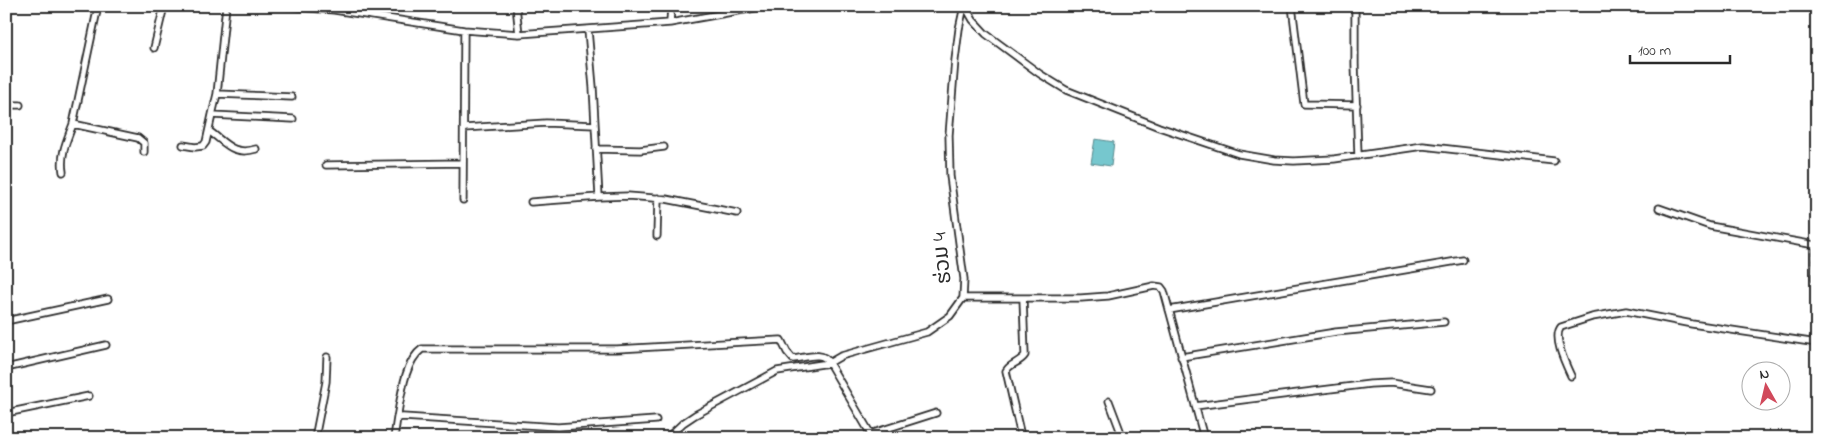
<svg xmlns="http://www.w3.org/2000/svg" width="1823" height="444" font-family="'Indie Flower','Noto Sans Lao',sans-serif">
<rect width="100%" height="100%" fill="#fff"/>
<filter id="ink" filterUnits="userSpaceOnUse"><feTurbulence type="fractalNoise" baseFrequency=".02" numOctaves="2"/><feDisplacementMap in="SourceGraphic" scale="10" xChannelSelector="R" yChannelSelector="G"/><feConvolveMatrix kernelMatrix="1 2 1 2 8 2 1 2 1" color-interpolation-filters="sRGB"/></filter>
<g filter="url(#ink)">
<path fill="#76c7ce" stroke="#58898d" d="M1095 139 1114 142 1111 166 1091 163Z"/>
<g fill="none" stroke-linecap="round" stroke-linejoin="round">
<g stroke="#2b2b2b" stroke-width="9">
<path id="minor" d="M98 6 73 124 138 138 144 143V152
M226 6 217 94 212 115 293 119
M286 6 334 10 464 30 519 34 670 23 766 6
M516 6 519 34
M965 6 973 20 986 34 1040 74 1066 90 1159 127 1239 154 1274 160 1294 161 1334 159 1423 146 1554 161
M1292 6 1304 104 1357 105
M1355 6V64L1358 156
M670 23 671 6
M154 48 164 6
M217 94 292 97
M6 105H20
M464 128 546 123 595 125
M209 131C226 143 233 156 256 149
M183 145 195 147 203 146 206 142 212 115
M596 149 640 150 664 147
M326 165 463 163
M63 172C60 154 67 140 73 124
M599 197 628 196 666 199 737 213
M463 200 464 30
M531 202 599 197 593 87 588 30
M1659 208 1710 226 1815 245 1816 249 1815 278 1817 282
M657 236 658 198
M963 298H1081L1108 296 1154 286 1161 287 1164 291 1204 438
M1169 310 1463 260
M6 321 108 299
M1181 357 1336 332 1444 322
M6 368 106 345
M1571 376C1566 365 1552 337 1561 327L1592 317 1626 311 1692 324 1817 343
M1109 401 1123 438
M1195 406 1370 384 1391 383 1431 389
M6 413 89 396
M397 418C401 398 404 362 422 349H617L781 340 787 352 793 359C805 358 823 350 829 363L777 371 695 415 683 423 667 438
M870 434 936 413
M315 438 326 382 327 357
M394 438 397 418 403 417 558 427 656 420
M873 438 829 363 841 356 927 332 950 316 963 298 964 279 950 176 949 135 955 60 959 29 964 6
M1018 438 1021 436 1006 371C1010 363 1020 363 1025 355L1023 298
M1324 438 1378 436"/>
</g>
<use href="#minor" stroke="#fff" stroke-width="5.5"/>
</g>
</g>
<g text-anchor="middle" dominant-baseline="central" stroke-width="4.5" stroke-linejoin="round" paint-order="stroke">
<g font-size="21" fill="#2b2b2b" stroke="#fff">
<text transform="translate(943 258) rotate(-96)">ຮ່ວມ 4</text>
</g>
</g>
<rect width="1823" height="444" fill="none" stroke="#fff" stroke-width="25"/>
<rect x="12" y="12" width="1798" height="419" fill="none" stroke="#2b2b2b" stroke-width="2" filter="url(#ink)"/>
<g transform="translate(1766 386) rotate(352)"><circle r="24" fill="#ffffff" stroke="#aaaaaa"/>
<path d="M0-4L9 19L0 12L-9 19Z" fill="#d1495b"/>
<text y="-8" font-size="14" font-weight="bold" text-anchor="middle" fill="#2b2b2b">N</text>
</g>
<path d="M1630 55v8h100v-8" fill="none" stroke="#2b2b2b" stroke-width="2.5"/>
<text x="1638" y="55" font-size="15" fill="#2b2b2b" stroke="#ffffff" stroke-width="4" paint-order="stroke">100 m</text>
</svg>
